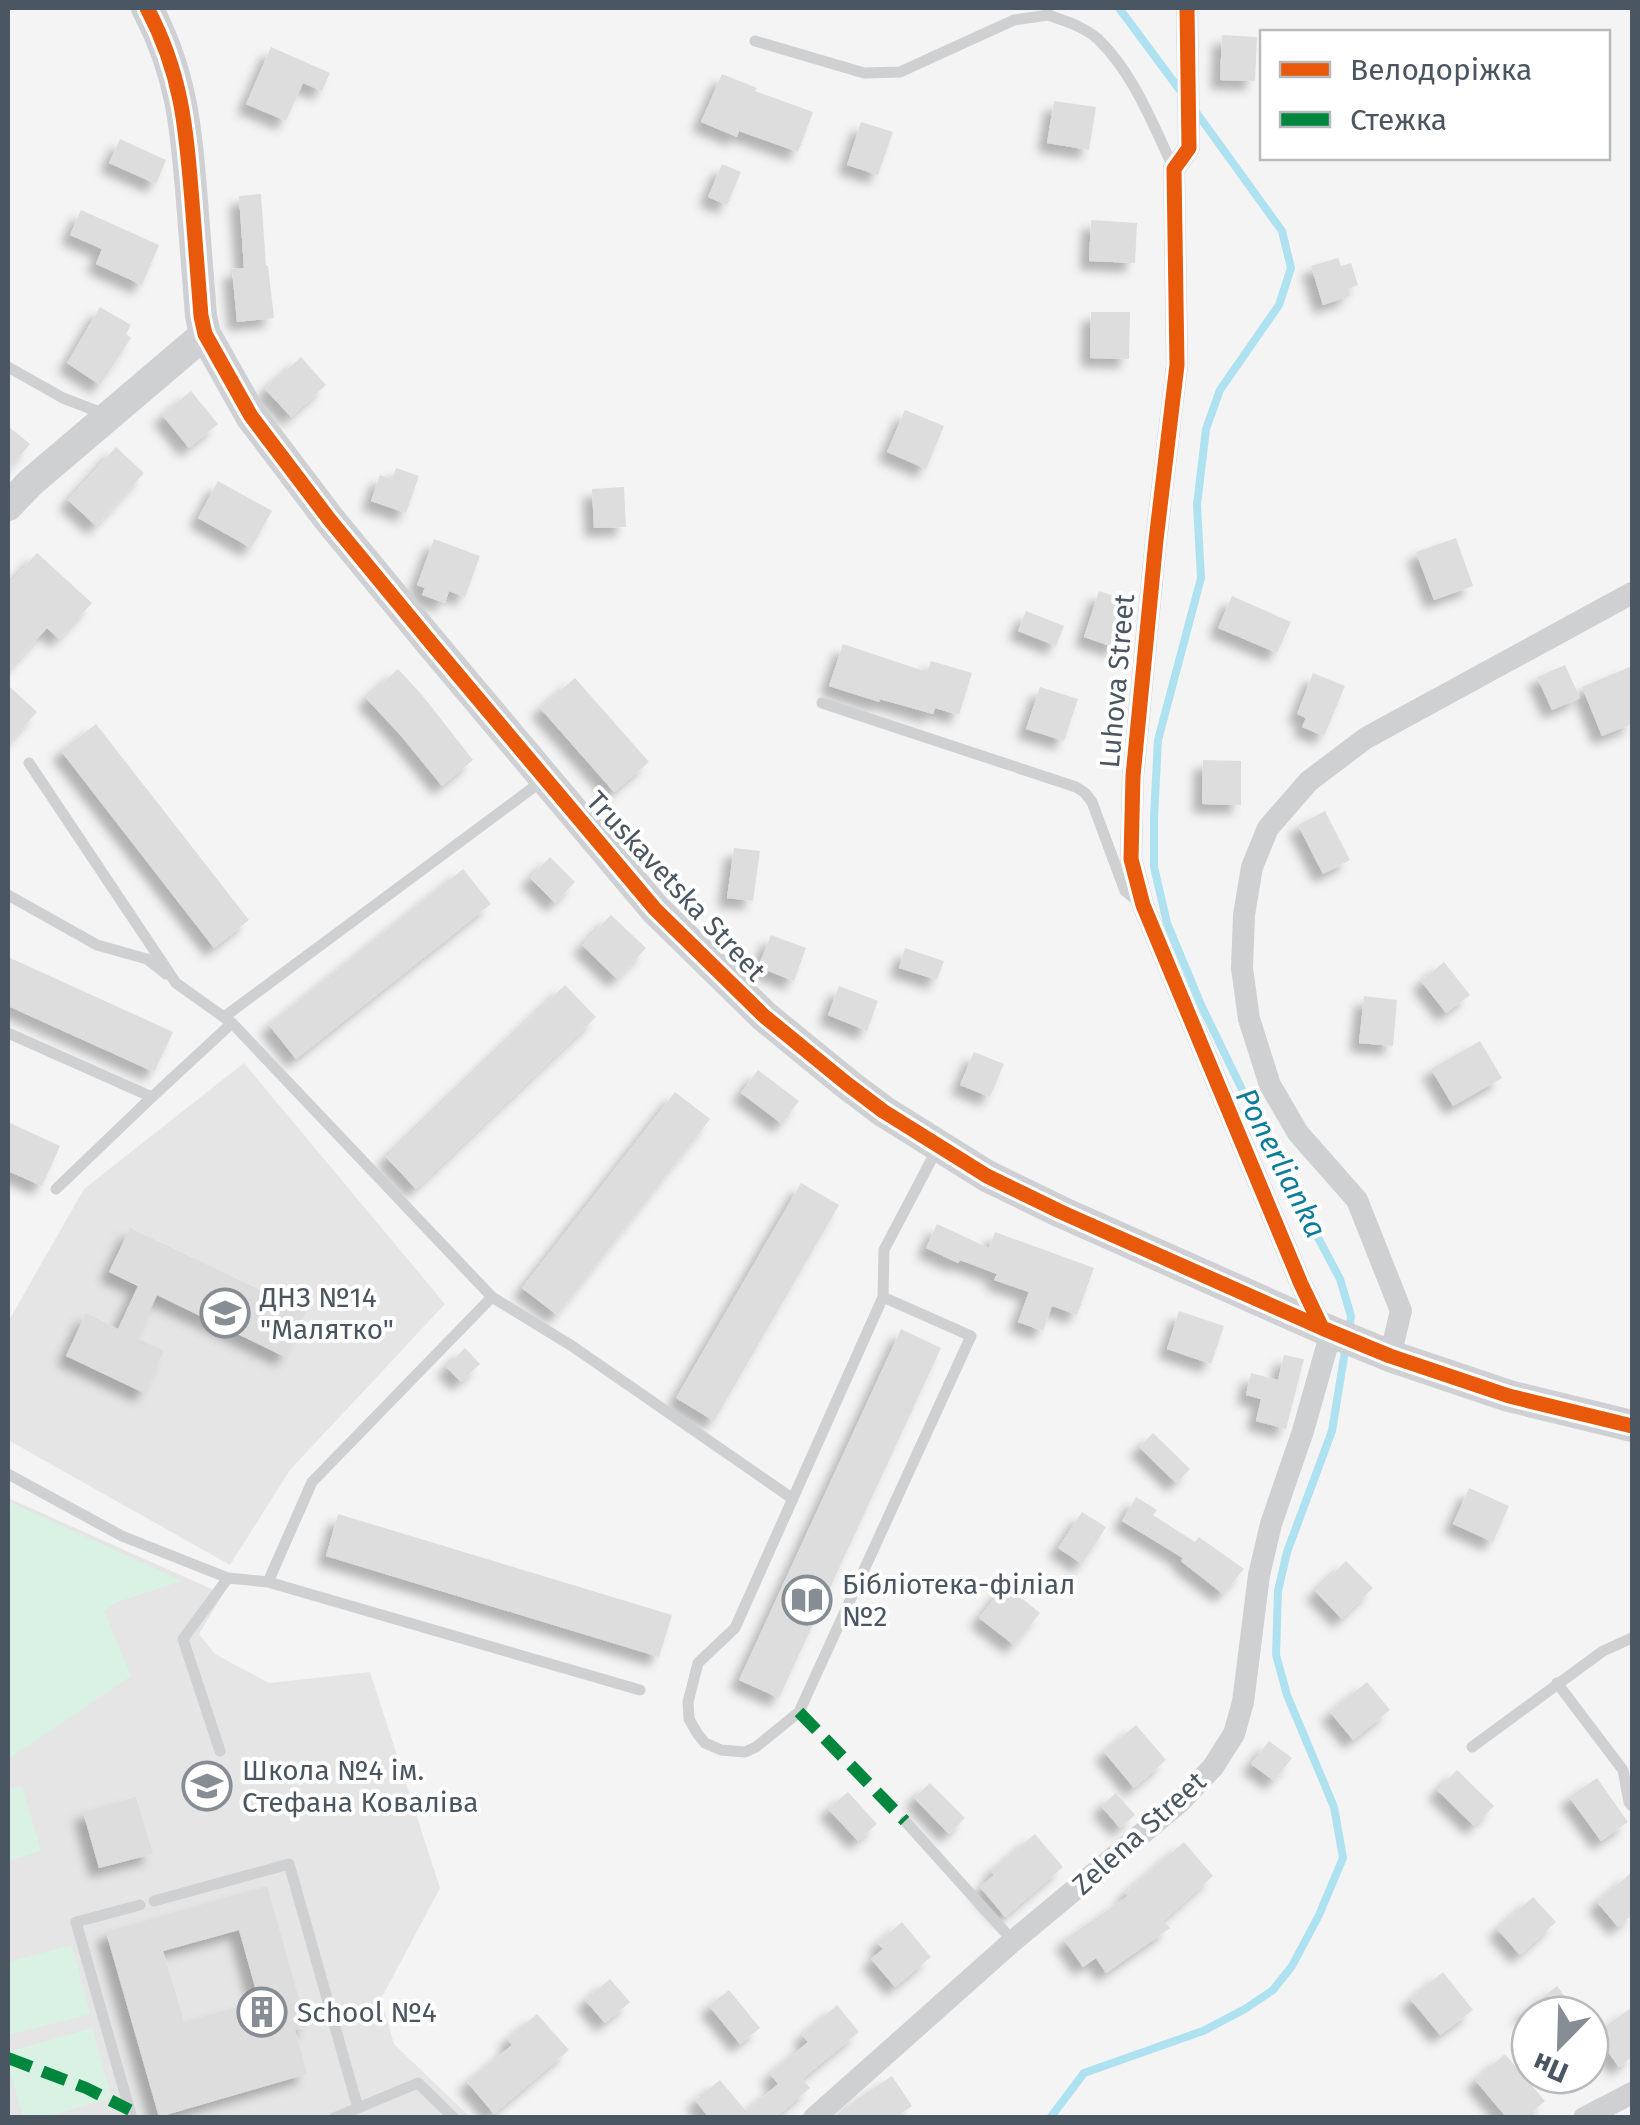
<svg xmlns="http://www.w3.org/2000/svg" width="1640" height="2125" font-family="'Fira Sans',sans-serif">
<defs>
<filter id="shadow"><feDropShadow dx="-9" dy="9" stdDeviation="5" flood-color="#0004"/></filter>
</defs>
<rect width="100%" height="100%" fill="#f4f4f4"/>
<path fill="#e6e5e6" d="M244 1063 445 1304 290 1470 230 1565 8 1440V1322L84 1189Z
M8 1498 223 1594 199 1634 215 1654 269 1683 370 1672 440 1888 381 1999 394 2044 470 2117H8Z"/>
<path fill="#d9f2e3" d="M8 1501 182 1581 117 1602 104 1611 131 1676 10 1758 8 1751Z
M22 1786 41 1851 8 1861V1790Z
M72 1945 90 2014 8 2035V1962Z
M92 2028 112 2098 46 2117H23L8 2064V2052Z"/>
<g fill="none" stroke-linecap="round" stroke-linejoin="round">
<path stroke="#aee2f0" stroke-width="8" d="M1119 8 1182 93
M1196 112 1282 231 1291 268 1279 305 1220 390 1206 429 1197 505 1201 578 1158 740 1154 817V867L1167 923 1202 1007 1269 1145 1340 1279 1351 1316 1349 1331
M1050 2118 1084 2073 1203 2031 1245 2009 1273 1990 1292 1966 1319 1915 1343 1858 1334 1807 1287 1695 1276 1655 1278 1591 1287 1552 1332 1431 1346 1345"/>
</g>
<path fill="#ddddde" fill-rule="evenodd" filter="url(#shadow)" d="M1222 35 1257 37 1255 81 1220 80Z
M271 47 330 73 322 91 303 83 286 121 246 104Z
M722 74 757 88 755 91 813 112 798 152 739 131 737 137 701 122Z
M1054 101 1096 107 1089 150 1047 143Z
M861 122 893 132 878 175 847 165Z
M120 139 166 160 156 184 109 163Z
M722 164 741 172 727 205 708 197Z
M261 194 266 266H268L274 318 237 322 232 269 244 268 239 196Z
M81 210 159 245 142 285 96 264 102 249 70 235Z
M1091 220 1137 223 1135 263 1089 261Z
M1338 258 1341 266 1351 263 1358 285 1348 289 1350 296 1323 305 1311 266Z
M100 307 131 325 126 334 131 338 100 385 67 363Z
M1091 312H1130L1129 359 1090 358Z
M301 357 326 385 291 417 265 389Z
M191 391 218 424 189 448 162 415Z
M905 410 944 426 926 469 887 452Z
M8 426 30 444 8 470Z
M116 447 144 473 96 526 68 500Z
M396 468 419 476 406 513 371 501 380 475 392 479Z
M218 481 272 511 251 548 198 518Z
M624 487 626 527 594 528 592 489Z
M1456 538 1473 586 1434 600 1416 552Z
M434 539 480 556 465 597 449 591 445 603 422 595 425 588 417 585Z
M37 553 92 603 59 639 47 628 8 671V585Z
M1099 591 1132 602 1116 648 1084 637Z
M1232 596 1291 622 1277 653 1218 628Z
M1026 611 1064 626 1056 646 1018 631Z
M843 644 927 672 931 661 972 673 959 715 935 708 933 714 880 699 879 702 829 686Z
M1565 665 1580 698 1552 710 1537 677Z
M1632 666V724L1602 736 1582 687Z
M398 669 422 695 473 760 442 786 402 737 366 698Z
M1313 673 1345 686 1324 736 1302 727 1306 718 1297 714Z
M575 678 649 762 614 792 540 708Z
M8 685 37 712 8 744Z
M1040 687 1078 699 1064 741 1026 729Z
M96 724 249 920 214 948 61 751Z
M1203 760 1241 761V805L1202 804Z
M1325 811 1350 860 1323 874 1298 825Z
M734 848 760 851 753 901 727 898Z
M550 857 575 882 555 903 530 878Z
M463 869 491 904 296 1059 269 1025Z
M611 915 646 948 617 979 582 945Z
M771 935 806 948 794 981 758 967Z
M905 948 944 961 937 980 899 968Z
M8 957 173 1032 154 1072 8 1006Z
M1444 962 1470 995 1446 1013 1421 981Z
M565 985 596 1017 416 1189 386 1157Z
M839 986 878 1001 867 1031 828 1015Z
M1364 996 1397 1000 1393 1046 1359 1043Z
M1480 1041 1502 1078 1453 1106 1431 1069Z
M974 1052 1004 1064 990 1097 960 1085Z
M758 1070 799 1101 782 1124 741 1093Z
M675 1092 710 1119 557 1315 522 1288Z
M8 1122 60 1146 42 1186 8 1171Z
M801 1183 839 1205 714 1421 676 1398Z
M937 1224 989 1248 995 1232 1094 1268 1077 1315 1052 1306 1043 1331 1018 1322 1029 1292 994 1280 997 1274 960 1260 958 1263 926 1248Z
M130 1228 306 1312 285 1357 157 1295 137 1338 164 1351 144 1393 66 1356 86 1313 118 1329 138 1286 109 1272Z
M1179 1311 1224 1326 1211 1364 1167 1349Z
M901 1329 941 1348 779 1698 739 1680Z
M465 1348 480 1364 461 1382 446 1367Z
M1284 1355 1304 1359 1286 1429 1256 1421 1261 1399 1246 1395 1251 1373 1278 1380Z
M1153 1433 1190 1469 1176 1483 1139 1447Z
M1469 1488 1509 1506 1493 1542 1453 1524Z
M1136 1497 1157 1510 1153 1515 1195 1542 1199 1537 1244 1569 1223 1594 1181 1561 1183 1558 1122 1521Z
M1082 1512 1106 1527 1082 1564 1058 1548Z
M338 1514 672 1615 659 1657 326 1556Z
M1346 1561 1373 1588 1342 1619 1315 1591Z
M1005 1585 1040 1613 1014 1645 979 1618Z
M1367 1682 1390 1710 1353 1740 1330 1712Z
M1136 1725 1166 1760 1134 1788 1104 1752Z
M1269 1741 1292 1758 1274 1781 1251 1764Z
M1457 1770 1494 1806 1474 1826 1437 1790Z
M1597 1778 1628 1822 1601 1841 1569 1797Z
M930 1783 965 1818 949 1834 914 1798Z
M848 1792 877 1824 858 1841 828 1809Z
M1116 1793 1135 1815 1120 1828 1101 1806Z
M136 1797 153 1854 99 1868 83 1812Z
M1035 1834 1063 1867 1005 1917 980 1887 994 1875 991 1871Z
M1184 1842 1213 1876 1163 1921 1170 1928 1106 1973 1096 1958 1083 1967 1064 1940 1128 1896 1125 1893Z
M1632 1872V1915L1618 1927 1597 1902Z
M267 1886 307 2027 295 2030 307 2074 159 2117 106 1932ZM239 1930 259 2001 184 2022 163 1951Z
M1533 1897 1556 1922 1520 1955 1497 1929Z
M902 1922 931 1957 895 1987 871 1959 883 1949 877 1943Z
M1443 1972 1473 2010 1440 2035 1410 1999Z
M610 1979 630 2002 605 2023 585 2000Z
M1557 1986 1579 2015H1519Z
M729 1990 760 2028 740 2044 709 2006Z
M837 2005 859 2032 802 2079 810 2088 775 2118H709L695 2100 720 2080 746 2111 778 2084 770 2074 808 2042 802 2035Z
M1632 2007V2057L1619 2067 1595 2034Z
M537 2014 569 2050 494 2114 467 2082 512 2045 507 2039Z
M1505 2054 1545 2101 1525 2118H1507L1475 2080Z
M892 2076 912 2106 895 2118H837L857 2099Z"/>
<g fill="none" stroke-linecap="round" stroke-linejoin="round">
<path stroke="#ced0d2" stroke-width="11" d="M1048 11V15C1066 21 1084 27 1098 39 1134 74 1153 125 1174 169
M755 41 864 73 900 72 1014 20 1048 15
M8 367 63 398 107 415
M822 703 1076 787 1085 793 1092 802 1125 891 1140 903
M29 763 176 983 232 1023 492 1297 572 1346 793 1499
M8 895 97 945 147 959 166 974
M224 1017 542 781
M8 1033 152 1097
M56 1189 152 1097 232 1023
M883 1297 971 1336 799 1712 756 1747 745 1752 721 1750 705 1743 697 1733 689 1719 688 1702 698 1663 735 1628 883 1297 884 1250 937 1149
M8 1474 122 1536 228 1578 268 1582 640 1690
M268 1582 312 1482 492 1297
M1557 1683 1623 1770 1629 1802 1632 1806
M1472 1747 1603 1651 1632 1638
M220 1751 183 1639 228 1578
M905 1821 1013 1941
M154 1901 289 1864 358 2108
M132 2118 76 1922 140 1905
M334 2118 418 2083 454 2118"/>
<path stroke="#ced0d2" stroke-width="22" d="M1187 8 1189 148 1174 169 1177 365 1156 540 1133 776 1131 859 1143 905 1301 1284 1322 1328
M1390 1356 1401 1311 1357 1200 1298 1133 1270 1085 1249 1019 1242 968 1244 915 1252 867 1268 828 1309 781 1366 738 1632 593
M814 2118 1013 1941 1180 1802 1213 1767 1234 1734 1243 1702 1259 1575 1271 1524 1303 1431 1331 1332
M1584 2118 1632 2093"/>
<path stroke="#ced0d2" stroke-width="30" d="M8 506 31 482 205 334"/>
<path stroke="#ced0d4" stroke-width="32" d="M147 8C182 74 186 128 192 201 195 239 198 278 201 316L205 334 251 416 329 519 432 644 655 909 764 1016 846 1083 883 1111 987 1176 1061 1212 1322 1328 1390 1356 1509 1396 1632 1426"/>
<path stroke="#00873e" stroke-width="12" stroke-dasharray="25 12" stroke-linecap="butt" d="M799 1712 905 1821
M8 2058 86 2088 130 2110"/>
<g stroke="#fff" stroke-width="21">
<path id="cycleway" d="M147 8C182 74 186 128 192 201 195 239 198 278 201 316L205 334 251 416 329 519 432 644 655 909 764 1016 846 1083 883 1111 987 1176 1061 1212 1322 1328 1390 1356 1509 1396 1632 1426
M1187 8 1189 148 1174 169 1177 365 1156 540 1133 776 1131 859 1143 905 1301 1284 1322 1328"/>
</g>
<use href="#cycleway" stroke="#e8590c" stroke-width="15"/>
</g>
<defs>
<g id="school-ring" transform="scale(2.5)"><circle r="9.5" fill="#fff" stroke="#868d94" stroke-width="1.5"/><path d="M0-5L7-2L0 1L-7-2ZM-4 1L0 2.5L4 1V4Q0 6-4 4Z" fill="#868d94"/></g>
<g id="library-ring" transform="scale(2.5)"><circle r="9.5" fill="#fff" stroke="#868d94" stroke-width="1.5"/><path d="M-6-4Q-3-5.5-.7-3.5V5Q-3 3-6 4ZM6-4Q3-5.5 .7-3.5V5Q3 3 6 4Z" fill="#868d94"/></g>
<g id="building-ring" transform="scale(2.5)"><circle r="9.5" fill="#fff" stroke="#868d94" stroke-width="1.5"/><path d="M-4-6H4V6H1V3H-1V6H-4ZM-2.5-4.3h1.7v1.8h-1.7ZM.8-4.3h1.7v1.8H.8ZM-2.5-1h1.7V.8h-1.7ZM.8-1h1.7V.8H.8Z" fill="#868d94"/></g>
</defs>
<g fill-rule="evenodd">
<use href="#school-ring" x="225" y="1313"/>
<use href="#library-ring" x="807" y="1600"/>
<use href="#school-ring" x="207" y="1786"/>
<use href="#building-ring" x="262" y="2012"/>
</g>
<g text-anchor="middle" dominant-baseline="central" stroke-width="8" stroke-linejoin="round" paint-order="stroke">
<g font-size="28" fill="#4a5661" stroke="#fff">
<text transform="translate(1117 681) rotate(-85)">Luhova Street</text>
<text transform="translate(676 886) rotate(47)">Truskavetska Street</text>
<text transform="translate(1139 1833) rotate(-42)">Zelena Street</text>
</g>
<g font-size="28" fill="#4a5661" stroke="#fff" text-anchor="start">
<text x="260" y="1297">ДНЗ №14<tspan x="260" dy="32">"Малятко"</tspan></text>
<text x="842" y="1584">Бібліотека-філіал<tspan x="842" dy="32">№2</tspan></text>
<text x="242" y="1770">Школа №4 ім.<tspan x="242" dy="32">Стефана Коваліва</tspan></text>
<text x="297" y="2012">School №4</text>
</g>
<g font-size="30" font-style="italic" fill="#0c7c9b" stroke="#fff">
<text transform="translate(1281 1163) rotate(63)">Ponerlianka</text>
</g>
</g>
<rect width="1640" height="2125" fill="none" stroke="#4a5661" stroke-width="20"/>
<rect x="1260" y="30" width="350" height="130" fill="#ffffff" stroke="#b7bbc0" stroke-width="2.5"/>
<rect x="1280" y="62" width="50" height="15" fill="#e8590c" stroke="#b7bbc0" stroke-width="2.5"/>
<text x="1350" y="80" font-size="30" fill="#4a5661">Велодоріжка</text>
<rect x="1280" y="112" width="50" height="15" fill="#00873e" stroke="#b7bbc0" stroke-width="2.5"/>
<text x="1350" y="130" font-size="30" fill="#4a5661">Стежка</text>
<g transform="translate(1560 2045) rotate(203)"><circle r="48" fill="#ffffff" stroke="#b7bbc0" stroke-width="2.5"/>
<path d="M0-8L18 38L0 25L-18 38Z" fill="#868d94"/>
<text y="-15" font-size="28" font-weight="bold" text-anchor="middle" fill="#4a5661">Пн</text>
</g>
</svg>
